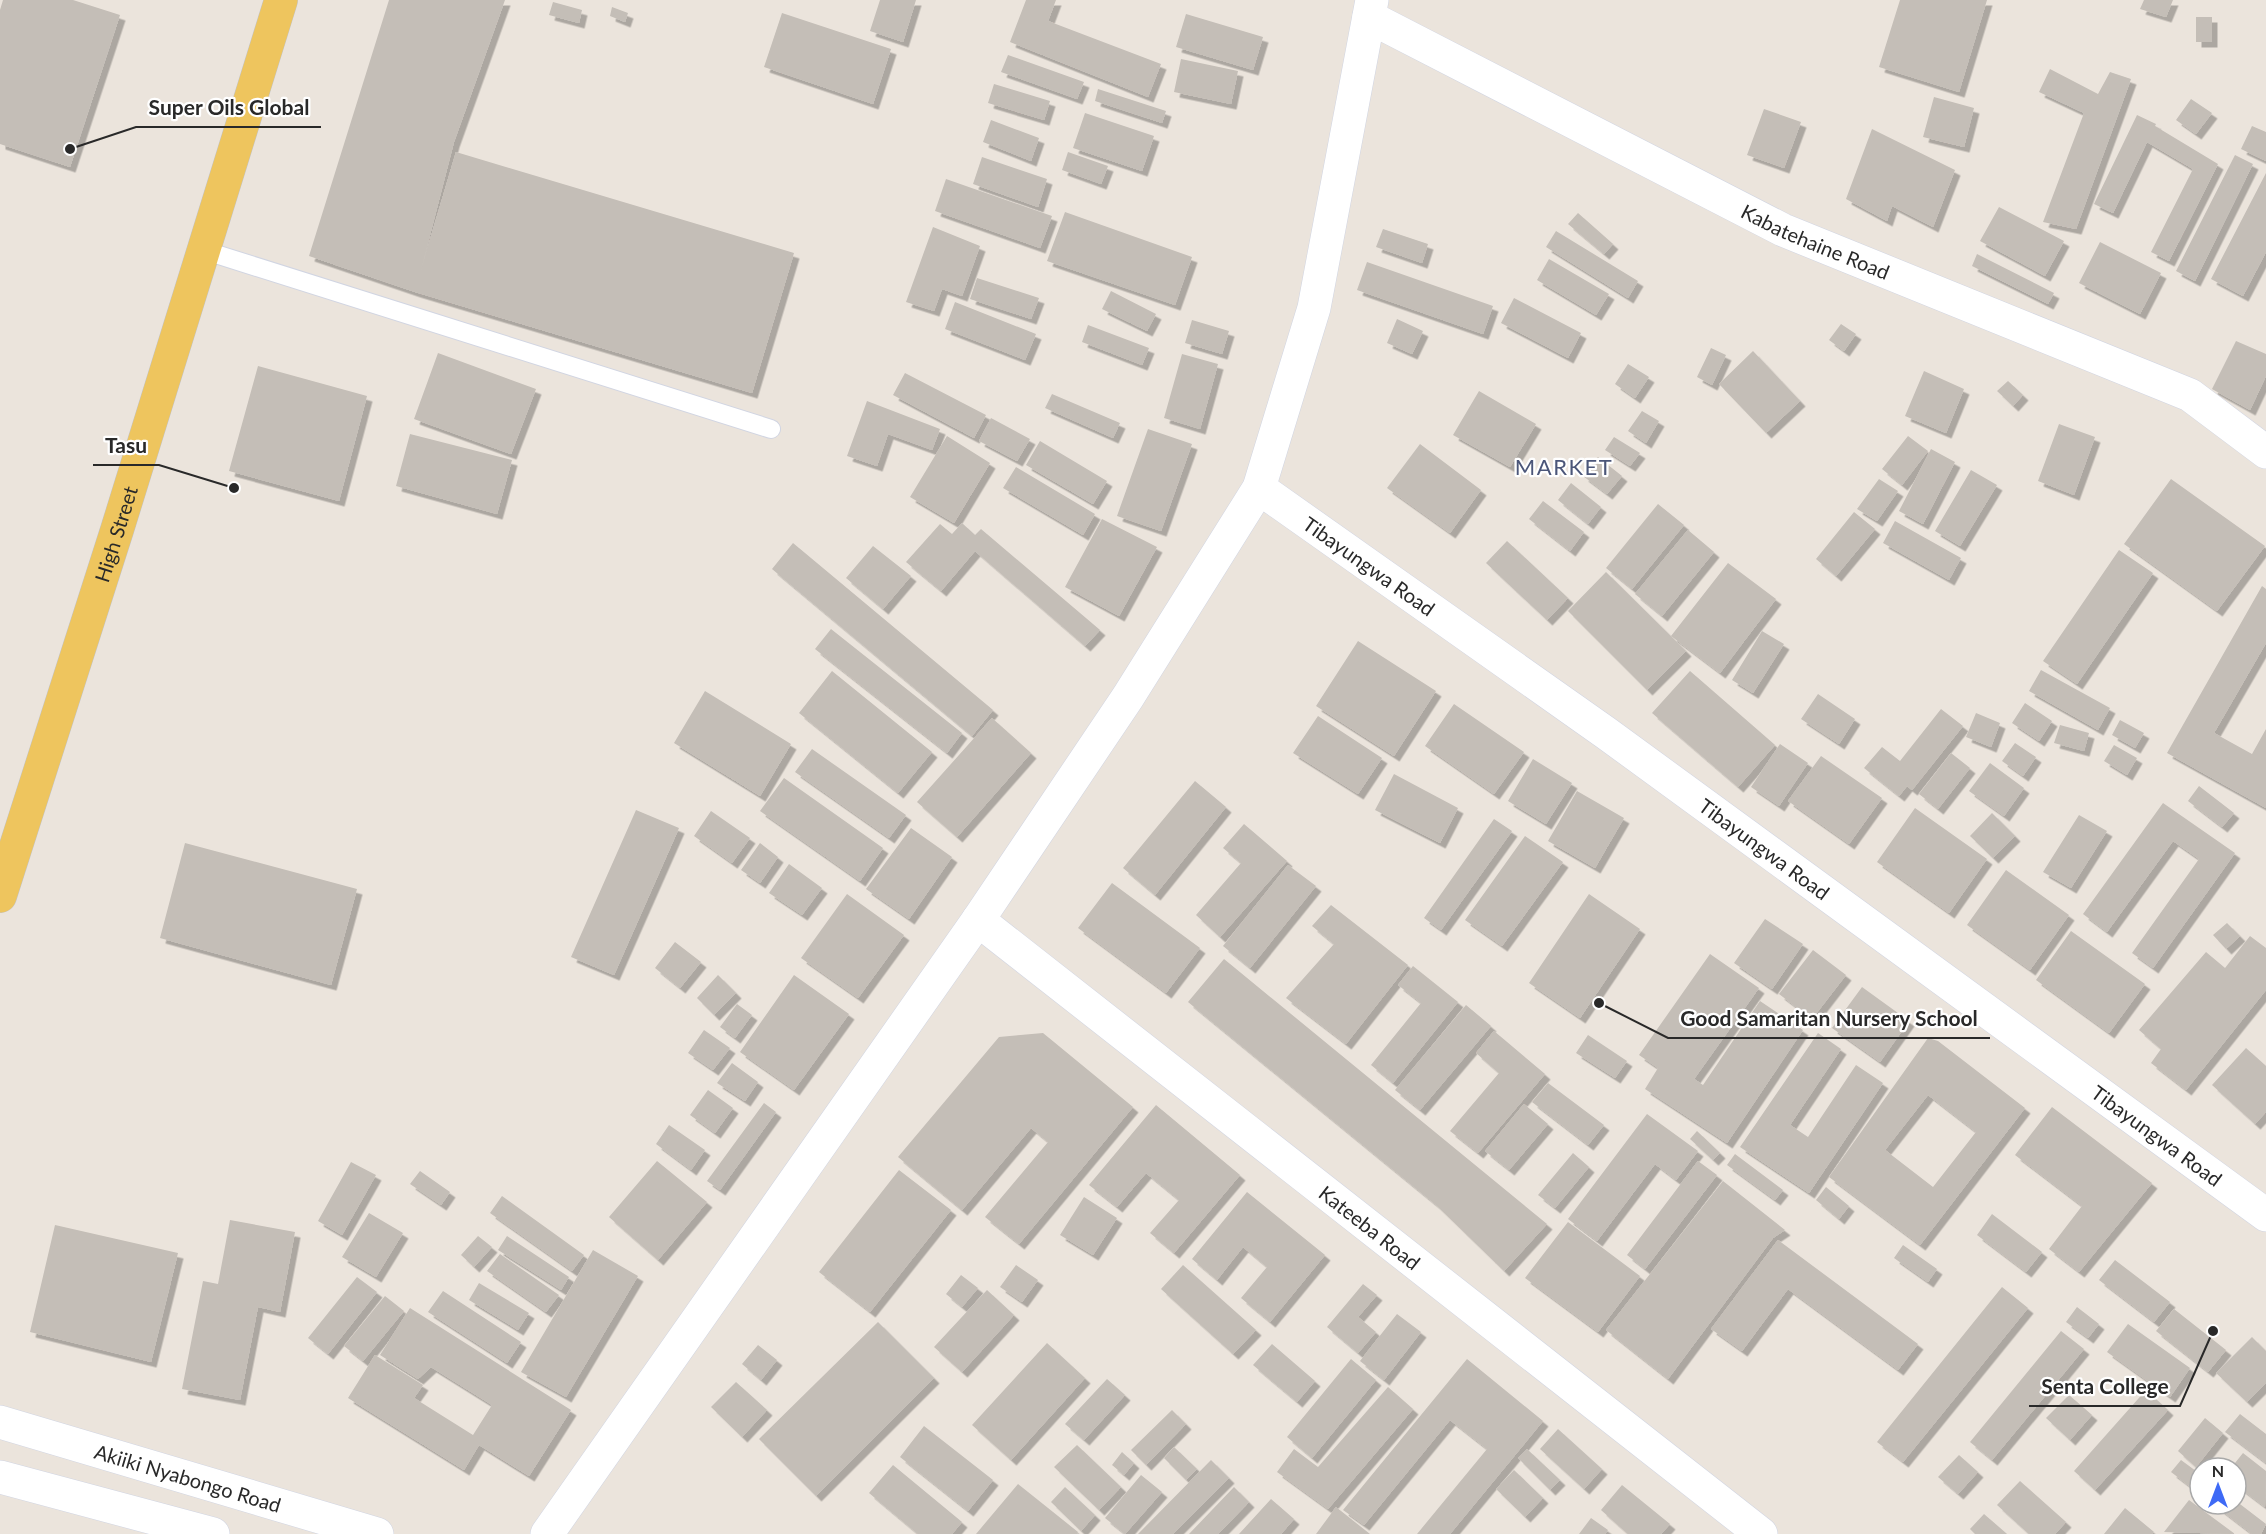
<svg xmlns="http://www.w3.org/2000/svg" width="2266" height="1534" font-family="Lato,sans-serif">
<defs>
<filter id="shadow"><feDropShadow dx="5.5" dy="5.5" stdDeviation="0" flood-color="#0004"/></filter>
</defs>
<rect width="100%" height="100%" fill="#ebe4dc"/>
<path fill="#c4beb7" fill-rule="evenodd" filter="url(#shadow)" d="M3 0H73L120 15 70 167 0 144V10Z
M389 0H505L454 142 421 270 456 152 794 253 752 393 415 292 309 256Z
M880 0H916L903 42 870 31Z
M1026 0H1056L1048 21 1161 64 1148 97 1010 42Z
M1900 0H1987L1959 92 1879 67Z
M2144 0H2173L2166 17 2140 9Z
M553 2 582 10 579 23 549 15Z
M612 7 628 13 625 22 610 16Z
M782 13 891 49 873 104 764 67Z
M1186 14 1263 37 1253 70 1176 47Z
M2196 17H2212V42H2196Z
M1008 55 1084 82 1077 99 1001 72Z
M1181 59 1238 71 1231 104 1174 92Z
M2050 69 2098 94 2110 72 2131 79 2076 229 2043 222 2084 113 2039 92Z
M994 84 1050 101 1044 120 988 103Z
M1098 89 1166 111 1162 123 1095 101Z
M1934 97 1974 108 1964 147 1923 137Z
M2191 99 2212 113 2196 134 2176 120Z
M1764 109 1801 122 1784 168 1747 155Z
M1085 113 1154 136 1142 171 1073 148Z
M2137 115 2156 124 2155 126 2218 164 2169 261 2151 252 2193 169 2147 142 2113 213 2094 204Z
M991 120 1039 138 1031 161 983 142Z
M2252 126 2266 132V161L2241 149Z
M1872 129 1955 170 1933 227 1892 206 1887 221 1846 199Z
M1068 152 1108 166 1101 184 1062 170Z
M2235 155 2253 164 2195 281 2176 271Z
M982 157 1047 179 1038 207 973 184Z
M2266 173V252L2243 296 2211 279Z
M946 179 1052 216 1040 248 935 211Z
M1999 207 2064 241 2045 276 1980 241Z
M1065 212 1192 257 1175 305 1047 261Z
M1578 213 1613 244 1604 254 1568 224Z
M933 227 980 246 962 296 942 289 934 311 906 302Z
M1383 229 1428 244 1422 263 1376 247Z
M1556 231 1638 281 1628 298 1546 247Z
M2100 242 2161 273 2140 314 2079 283Z
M1977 254 2054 293 2048 304 1972 266Z
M1549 259 1609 294 1596 315 1537 280Z
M1367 262 1493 306 1483 334 1357 290Z
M977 278 1039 298 1031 319 970 299Z
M1111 291 1156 314 1147 331 1102 309Z
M1514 298 1581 333 1568 358 1501 323Z
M955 302 1036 334 1025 360 945 329Z
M1397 319 1423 331 1412 354 1387 343Z
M1192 320 1229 331 1222 354 1185 343Z
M1841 324 1856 334 1844 351 1829 340Z
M1088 325 1149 348 1142 365 1082 342Z
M2236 341 2266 354V376L2250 410 2212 389Z
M1711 348 1726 355 1712 385 1697 377Z
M1753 351 1800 401 1766 433 1719 384Z
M438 353 536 389 511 454 414 419Z
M1182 354 1218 364 1200 429 1164 418Z
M1628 364 1649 377 1635 398 1615 384Z
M258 366 367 396 339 501 229 471Z
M1924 371 1964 389 1946 433 1905 416Z
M905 373 986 415 974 438 893 395Z
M2008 381 2023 395 2013 406 1997 391Z
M1479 391 1536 424 1510 467 1453 435Z
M1052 394 1120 423 1113 438 1045 408Z
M867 401 940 429 932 450 888 434 877 466 847 456Z
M1642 411 1659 421 1646 443 1628 431Z
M991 418 1030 439 1017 461 979 441Z
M2059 424 2095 437 2074 495 2038 481Z
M1148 429 1192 444 1161 531 1117 516Z
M410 434 512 460 497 514 396 486Z
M947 436 990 463 954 523 910 497Z
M1908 436 1928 451 1902 485 1882 469Z
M1614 437 1640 453 1630 466 1605 450Z
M1040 441 1107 481 1093 504 1026 465Z
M1420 444 1481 490 1450 533 1387 488Z
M1931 449 1955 462 1923 524 1899 511Z
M1598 457 1622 476 1607 494 1583 476Z
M1016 467 1095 514 1083 535 1003 488Z
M1971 470 1997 485 1960 546 1935 531Z
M1879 479 1898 491 1877 521 1857 509Z
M2171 479 2265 546 2217 611 2124 544Z
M1571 483 1601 507 1588 524 1558 500Z
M1543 501 1584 532 1570 551 1529 519Z
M1658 504 1684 525 1632 589 1606 568Z
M1854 512 1875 529 1836 576 1816 559Z
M1102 519 1157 547 1119 616 1065 587Z
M1895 521 1961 558 1949 580 1883 543Z
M962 523 975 535 981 529 1100 630 1085 646 975 551 941 591 906 562 940 524 952 534Z
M1688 530 1714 552 1662 616 1635 594Z
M1507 541 1568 598 1547 620 1486 563Z
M793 543 993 710 972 736 772 569Z
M873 546 911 576 883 609 846 578Z
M2119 550 2153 573 2077 684 2043 661Z
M1728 563 1776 599 1720 673 1671 636Z
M1606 572 1686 651 1647 690 1568 611Z
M2262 586 2266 589V643L2214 733 2252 754 2266 729V808L2167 753Z
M831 629 962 733 947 753 815 649Z
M1762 631 1784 644 1753 693 1732 680Z
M1358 641 1436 691 1394 756 1316 706Z
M2041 670 2110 708 2098 730 2029 691Z
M832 671 932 752 898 793 799 713Z
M1690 671 1775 745 1738 787 1652 713Z
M705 691 791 744 760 796 674 743Z
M1818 694 1855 719 1839 744 1801 719Z
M2025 703 2052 721 2039 741 2012 723Z
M1454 704 1524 752 1494 794 1425 746Z
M1941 709 1963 726 1912 790 1907 786 1899 796 1864 768 1882 747 1900 761Z
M1976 713 2000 723 1991 747 1966 737Z
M1318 716 1382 758 1358 794 1293 753Z
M992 718 1031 753 957 837 917 802Z
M2120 720 2144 733 2135 748 2112 735Z
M2060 725 2089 733 2084 751 2054 743Z
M2015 743 2036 757 2023 776 2002 761Z
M1780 744 1808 763 1779 806 1751 787Z
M2114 745 2137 758 2127 775 2104 761Z
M812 749 906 815 889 838 795 772Z
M1951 753 1970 768 1938 809 1919 794Z
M1821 756 1882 798 1849 844 1788 801Z
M1533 759 1572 783 1546 824 1508 801Z
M1990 763 2024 788 2004 816 1969 791Z
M1394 774 1458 808 1440 843 1375 810Z
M784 778 883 848 860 881 760 811Z
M1195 781 1226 807 1155 895 1123 868Z
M2199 786 2234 813 2222 827 2188 801Z
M1577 791 1624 818 1595 868 1548 841Z
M2163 803 2235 853 2153 968 2132 953 2199 859 2173 841 2107 932 2083 914Z
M1915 808 1987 859 1949 913 1877 862Z
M636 810 679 828 614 975 571 957Z
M711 811 750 838 732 863 694 836Z
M1992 813 2015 836 1993 858 1970 836Z
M2079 815 2107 831 2071 888 2043 872Z
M1494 819 1512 831 1441 930 1424 918Z
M1244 824 1287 861 1220 937 1196 915 1241 863 1223 848Z
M911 828 952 857 909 919 866 889Z
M1525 836 1563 862 1502 946 1465 920Z
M185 843 357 889 331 985 160 938Z
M760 843 778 857 760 883 741 870Z
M789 864 822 888 802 915 769 893Z
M1288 865 1316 886 1250 968 1223 946Z
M2006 870 2069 915 2030 970 1967 925Z
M1112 883 1200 948 1166 993 1078 928Z
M847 894 904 935 858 998 801 958Z
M1589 894 1640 929 1580 1018 1529 983Z
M1331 905 1408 965 1346 1044 1286 998 1334 944 1312 926Z
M1765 919 1803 944 1772 989 1734 963Z
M2227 923 2240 936 2226 949 2213 935Z
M2071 931 2145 984 2109 1033 2036 980Z
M2250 936 2266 948V990L2186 1090 2151 1063 2161 1049 2139 1030 2206 952 2225 968Z
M675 942 701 962 680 988 655 968Z
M1813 950 1846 975 1812 1019 1779 994Z
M1710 954 1759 988 1694 1079 1703 1085 1760 1001 1803 1030 1727 1143 1645 1089 1658 1068 1639 1055Z
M1224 959 1547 1224 1504 1271 1435 1204 1188 1002Z
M1413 966 1458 1002 1393 1083 1371 1065 1421 1003 1398 985Z
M718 975 736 993 714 1015 697 998Z
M794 975 849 1014 794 1090 740 1052Z
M1862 987 1909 1021 1880 1062 1832 1028Z
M737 1004 752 1015 735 1038 720 1027Z
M1466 1005 1491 1026 1420 1110 1395 1090Z
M704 1030 730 1048 713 1070 688 1053Z
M1494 1031 1545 1074 1478 1153 1450 1131 1499 1073 1476 1053Z
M1043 1033 1133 1107 1019 1244 985 1217 1048 1142 1031 1128 962 1210 898 1157 999 1037Z
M1818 1033 1841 1049 1790 1125 1808 1137 1856 1065 1883 1083 1809 1193 1740 1147Z
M1588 1035 1627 1061 1615 1078 1576 1053Z
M1928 1038 1938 1041 2025 1108 1920 1245 1829 1177ZM1928 1095 1976 1132 1933 1187 1885 1150Z
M2246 1048 2266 1066V1112L2255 1124 2212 1085Z
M732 1063 758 1082 745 1101 717 1083Z
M1548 1083 1604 1125 1588 1145 1532 1102Z
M708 1090 733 1108 715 1133 690 1115Z
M764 1103 776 1112 720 1190 707 1181Z
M1524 1104 1548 1124 1509 1170 1485 1151Z
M1156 1105 1240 1175 1174 1253 1150 1233 1179 1200 1146 1173 1117 1207 1089 1185Z
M2052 1107 2152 1183 2079 1272 2049 1249 2082 1206 2015 1155Z
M1647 1114 1698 1151 1676 1180 1655 1164 1597 1241 1568 1219Z
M669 1125 705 1150 691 1170 656 1144Z
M1697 1131 1720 1153 1713 1160 1690 1139Z
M1573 1153 1589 1167 1555 1208 1538 1195Z
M1735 1154 1783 1190 1775 1200 1727 1165Z
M657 1161 707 1202 658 1260 609 1217Z
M1698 1161 1717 1175 1645 1269 1627 1255Z
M351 1162 376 1175 342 1235 318 1221Z
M899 1170 951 1210 870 1312 819 1272Z
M420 1171 450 1192 441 1205 410 1184Z
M1723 1181 1785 1230 1773 1238 1668 1379 1606 1330Z
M1826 1187 1849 1206 1839 1219 1816 1200Z
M1247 1192 1325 1255 1270 1322 1241 1298 1267 1267 1243 1247 1217 1280 1192 1259Z
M502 1196 584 1255 572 1271 490 1213Z
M1084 1197 1117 1218 1093 1255 1060 1235Z
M369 1213 403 1233 376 1277 342 1257Z
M1992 1214 2042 1252 2026 1272 1977 1235Z
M230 1220 295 1232 280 1312 258 1307 240 1400 182 1389 203 1281 218 1284Z
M1568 1222 1640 1276 1598 1332 1525 1278Z
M55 1225 178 1253 151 1362 30 1332Z
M478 1236 492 1247 474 1267 461 1255Z
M507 1236 569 1277 561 1290 498 1250Z
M1778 1240 1918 1344 1898 1370 1788 1289 1742 1351 1711 1329Z
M1903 1245 1937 1269 1928 1282 1894 1258Z
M593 1250 638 1276 566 1397 521 1372Z
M500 1254 559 1295 546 1312 487 1271Z
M2115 1260 2170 1302 2154 1322 2099 1280Z
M1016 1265 1038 1280 1022 1302 1000 1287Z
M1183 1265 1256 1330 1233 1354 1161 1289Z
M961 1275 978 1288 962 1307 946 1294Z
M357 1277 377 1292 328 1354 308 1338Z
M479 1283 529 1313 518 1330 469 1300Z
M1363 1284 1377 1295 1358 1317 1376 1332 1358 1353 1327 1327Z
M2002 1287 2028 1308 1903 1462 1877 1442Z
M987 1290 1014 1315 962 1372 934 1347Z
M443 1291 521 1342 507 1363 428 1312Z
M385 1296 404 1311 363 1361 344 1346Z
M2077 1307 2099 1324 2088 1338 2066 1322Z
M410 1308 571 1410 529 1476 479 1445 464 1470 348 1398 375 1355 423 1385 414 1398 473 1435 492 1405 431 1367 418 1379 380 1355Z
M2174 1309 2226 1350 2208 1372 2156 1331Z
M1397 1314 1421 1332 1384 1380 1360 1361Z
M878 1322 934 1378 816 1496 759 1439Z
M2128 1324 2190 1368 2170 1397 2107 1352Z
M2061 1331 2084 1349 1992 1460 1970 1442Z
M2252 1337 2266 1351V1383L2247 1402 2216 1373Z
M1047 1343 1085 1378 1011 1460 972 1425Z
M1272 1344 1315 1381 1297 1402 1253 1365Z
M758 1345 777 1360 761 1380 742 1364Z
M1351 1359 1376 1380 1312 1458 1287 1437Z
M1467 1359 1543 1421 1450 1534H1417L1487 1449 1450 1420 1364 1525 1343 1510Z
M1107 1379 1125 1395 1084 1440 1065 1424Z
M736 1382 767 1410 742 1437 711 1407Z
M1388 1387 1413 1409 1328 1509 1277 1472 1294 1449 1318 1467Z
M2146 1390 2168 1410 2095 1490 2074 1471Z
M2069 1395 2092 1415 2070 1440 2046 1418Z
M1172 1410 1186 1424 1146 1465 1131 1450Z
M2240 1414 2266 1434V1463L2225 1432Z
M2205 1418 2223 1433 2196 1467 2178 1451Z
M924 1426 993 1480 968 1511 900 1457Z
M1558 1429 1602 1469 1584 1489 1540 1449Z
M1077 1445 1121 1487 1099 1510 1054 1467Z
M1174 1447 1197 1469 1186 1480 1164 1458Z
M1527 1449 1560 1480 1550 1490 1518 1458Z
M1122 1452 1134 1463 1124 1475 1112 1465Z
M2243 1453 2266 1471 2265 1507 2236 1485V1468H2231Z
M1959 1455 1978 1472 1958 1494 1938 1477Z
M1211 1460 1229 1478 1173 1534H1138Z
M2181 1460 2200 1474V1494L2171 1472Z
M893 1465 962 1522 952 1534H918L869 1493Z
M1514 1470 1543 1498 1525 1517 1496 1489Z
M1141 1475 1162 1492 1125 1534 1105 1518Z
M2020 1481 2066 1522 2055 1534H2029L1997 1505Z
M1018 1484 1078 1532 1077 1534H976Z
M1622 1485 1670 1524 1661 1534H1628L1601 1510Z
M1065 1487 1095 1515 1081 1531 1051 1502Z
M1234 1487 1249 1502 1218 1534H1189Z
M1271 1499 1294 1519 1281 1534H1239Z
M2189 1500 2235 1534 2164 1532Z
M2236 1501 2266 1524 2261 1534H2252L2213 1504H2236Z
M1336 1507 1370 1534H1316Z
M2125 1508 2154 1532 2152 1534H2104Z
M1984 1514 2007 1534H1975L1970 1529Z
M1591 1518 1608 1530 1605 1534H1579Z"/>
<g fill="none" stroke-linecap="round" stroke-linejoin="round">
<g stroke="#d1d5e2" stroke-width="20">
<path id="service" d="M203 250 771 429"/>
</g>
<g stroke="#d1d5e2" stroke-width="34">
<g id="minor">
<path id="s1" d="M1369 17 1783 230 2190 395 2266 452"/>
<path id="s2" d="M1259 488 1606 733 2266 1215"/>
<path id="s3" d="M978 920 1761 1534"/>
<path id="s4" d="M0 1422 377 1534"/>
<path d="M0 1477 213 1534"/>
<path d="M547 1534 978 920 1128 697 1259 488 1314 308 1372 0"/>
</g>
</g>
<g stroke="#c3c3c3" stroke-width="34">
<g id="primary">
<path id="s5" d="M0 896 117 530 281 0"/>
</g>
</g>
<use href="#service" stroke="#fff" stroke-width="18"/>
<use href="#minor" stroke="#fff" stroke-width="33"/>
<use href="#primary" stroke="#eec55e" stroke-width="33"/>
</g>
<g text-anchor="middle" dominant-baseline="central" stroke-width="4.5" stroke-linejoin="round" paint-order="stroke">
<g font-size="20" fill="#292929" stroke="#fff">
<text stroke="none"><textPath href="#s1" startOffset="500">Kabatehaine Road</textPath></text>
<text stroke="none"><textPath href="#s5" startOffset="380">High Street</textPath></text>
<text stroke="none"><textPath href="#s2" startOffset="135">Tibayungwa Road</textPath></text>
<text stroke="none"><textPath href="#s2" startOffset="621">Tibayungwa Road</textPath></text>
<text stroke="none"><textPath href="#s2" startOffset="1107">Tibayungwa Road</textPath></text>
<text stroke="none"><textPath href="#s3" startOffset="498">Kateeba Road</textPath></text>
<text stroke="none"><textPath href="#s4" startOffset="196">Akiiki Nyabongo Road</textPath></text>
</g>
<g font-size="22" letter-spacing="1.5" fill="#4b5679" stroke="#fff">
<text x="1564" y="466">MARKET</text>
</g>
</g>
<path fill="none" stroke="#292929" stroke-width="2" d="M70 149L136 127H321M234 488L159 465H93M1599 1003L1668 1038H1990M2213 1331L2180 1406H2029"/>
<g fill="#292929" stroke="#fff" stroke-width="2">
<circle cx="70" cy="149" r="6"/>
<circle cx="234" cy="488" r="6"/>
<circle cx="1599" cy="1003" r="6"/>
<circle cx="2213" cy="1331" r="6"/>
</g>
<g font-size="21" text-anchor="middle" font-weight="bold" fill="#292929" stroke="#fff" stroke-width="4.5" stroke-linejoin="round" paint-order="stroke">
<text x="229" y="115">Super Oils Global</text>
<text x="126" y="453">Tasu</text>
<text x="1829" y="1026">Good Samaritan Nursery School</text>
<text x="2105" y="1394">Senta College</text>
</g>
<g transform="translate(2218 1486)"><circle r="28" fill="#ffffff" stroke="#a9a9a9" stroke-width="1.5"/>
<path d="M0-4.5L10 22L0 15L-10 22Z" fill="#3e6af6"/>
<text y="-9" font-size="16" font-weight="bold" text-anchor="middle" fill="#292929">N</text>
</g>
</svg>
